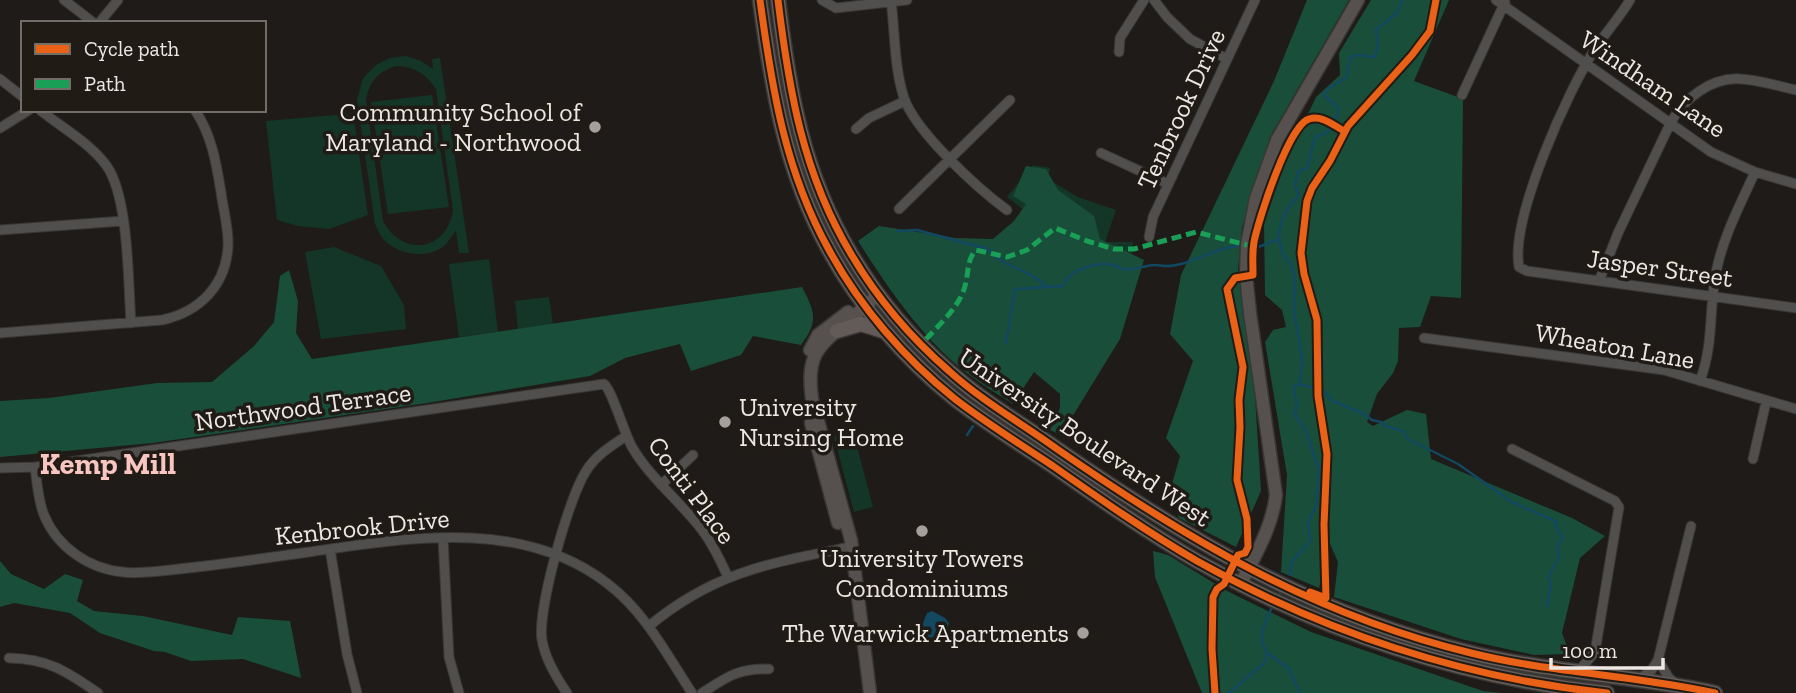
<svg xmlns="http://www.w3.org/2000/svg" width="1796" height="693" font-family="'Zilla Slab',serif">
<rect width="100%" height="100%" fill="#1e1b18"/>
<path fill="#143628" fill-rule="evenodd" d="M406 56 421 61 433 69 432 59 440 58 469 253H459L456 231C452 235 449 241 445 245 428 260 398 255 383 239 380 235 377 228 375 224L357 100 363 78 376 65 390 58ZM396 66C415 67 425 73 436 89L453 211C446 251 403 258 383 221L366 100C370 81 377 72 396 66Z
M432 95 449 207 388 214 371 102Z
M347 114 354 120 368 215 329 229 298 226 277 220 266 121Z
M1033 165 1050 168 1048 179 1078 197 1116 210 1105 242H1133L1131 259 1068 244 1007 197Z
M334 247 381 266 404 305 406 329 321 339 305 252Z
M489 259 498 332 459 337 449 264Z
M549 297 553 325 518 329 515 301Z
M853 432 873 507 854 512 834 437Z"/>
<path fill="#194e3a" d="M1307 0H1349L1270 137 1242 228 1238 270 1255 396 1261 491 1236 547 1179 518 1170 491 1180 456 1166 438 1193 361 1170 334 1181 275 1274 81Z
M1371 0H1449L1414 81 1463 99 1461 298 1431 296 1420 327 1399 328 1398 361 1393 373 1377 394 1367 422 1373 426 1407 410 1426 414 1431 459 1572 518 1605 536 1580 558 1562 633 1570 654 1534 655 1461 639 1334 597 1338 562 1330 544 1319 588 1281 572 1287 475 1265 342 1273 330 1286 327 1282 310 1265 295 1264 224 1284 165 1316 97 1340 75 1339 53Z
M1026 166 1046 169 1058 190 1094 216 1100 239 1144 260 1120 339 1061 435 1050 430 1060 408V394L1034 372 1013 404C998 394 982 385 968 374 923 340 888 288 858 241L879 226 956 238 993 239 1014 221 1026 204 1013 196Z
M289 270 298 301 296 333 312 359 802 287C815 312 819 321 801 345L753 336 741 355 691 371 680 344 625 358 590 376 427 403 153 443 0 457V401L49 398 157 383 212 382 254 346 274 322 280 276Z
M1153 551 1168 555 1227 591 1311 632 1483 691 1502 693H1202L1155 577Z
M0 561 11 574 44 589 65 574 83 580 77 601 94 611 143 616 232 635 238 617 290 621 301 678 243 659 191 661 165 652 154 651 100 633 70 613 14 603 0 607Z"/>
<path fill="#124861" d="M932 611 945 618 949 623 947 630 935 639 929 638 921 628 927 613Z"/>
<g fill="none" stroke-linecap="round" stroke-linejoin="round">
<path stroke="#124861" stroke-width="2.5" d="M897 231 917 230 988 249C1002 267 1029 269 1046 286
M1258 247 1280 239
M1006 343 1015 289 1063 286C1067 271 1093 263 1108 264 1114 264 1118 268 1123 269 1133 271 1145 265 1155 265 1159 265 1162 266 1166 266 1191 266 1212 248 1238 246
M1299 384 1322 390 1333 401 1364 414 1372 420 1381 422 1385 426 1403 431 1408 439 1458 464 1512 502 1557 522 1555 525 1563 538 1557 545 1559 557 1548 577 1551 584 1547 606
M967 435 973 426
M1290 575 1291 563 1310 541 1308 521 1316 506 1319 470 1305 429 1295 415 1297 402 1293 387 1299 384C1306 359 1297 335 1294 310 1293 297 1297 278 1292 267 1290 262 1285 258 1283 253 1273 232 1284 210 1299 195L1295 185 1298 172 1307 168 1315 137C1331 133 1334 125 1339 109L1324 95 1329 88 1347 77 1350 57 1358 55 1375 57 1378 43 1376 30 1398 12 1402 0
M1280 594V593
M1271 609 1262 632V643L1267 653 1288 668 1300 693
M1229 693 1264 663 1267 654"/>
<g stroke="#393735" stroke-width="11">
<path id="street" d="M64 0 94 23
M822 0 836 8 907 0
M891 0C895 32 894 67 904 98 916 132 977 188 1007 210
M1154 0 1167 17 1190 39 1227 59
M1496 0 1711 152 1755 172 1796 184
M1630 0C1620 17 1606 32 1595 49 1568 90 1510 219 1519 267L1527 271 1796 308
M99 23 118 0
M1119 52 1120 38 1144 0
M0 79 23 97
M1462 95 1505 2
M40 110C61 127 90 143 106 165 129 196 128 282 131 323
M0 128 29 110
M856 129 869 118 905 101
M1101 153 1168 184
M899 209 1010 100
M0 230 123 221
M1149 237 1153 217 1255 0
M1599 281 1618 233 1670 124C1683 99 1711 77 1741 79 1759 80 1778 86 1796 90
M0 333 162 320C199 312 226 286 228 246 229 229 223 209 221 192 216 162 212 136 195 110
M1424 338 1664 370 1796 409
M1700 381C1715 340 1708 307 1717 268 1724 235 1741 203 1755 172
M1512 449 1615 501 1619 507 1595 652 1578 672
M1753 459 1766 402
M35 467C37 483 38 500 44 515 57 547 89 569 123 572 135 574 149 572 161 571 211 566 260 559 309 552 408 538 522 517 608 584 645 612 667 655 692 693
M0 468 35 467 604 384C612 390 624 433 632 447 650 478 680 501 702 530 713 544 720 560 728 577
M661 485 693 455
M443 538 449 657 459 693
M330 549 347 654 357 693
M649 626C714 572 770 563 850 547
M9 658C49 659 66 671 98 693
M1658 660 1669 678 1676 684
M1640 678 1651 671 1658 660 1691 526
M567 693C556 677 545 659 542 640 537 610 569 497 586 471 596 455 611 446 626 436
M702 693C727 677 738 668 769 669"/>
</g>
<g stroke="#393735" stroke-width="15">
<path id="secondary" d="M810 350 818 335 848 312
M811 423 838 523
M1241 584C1255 555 1272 528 1276 495L1250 313 1246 275 1247 245 1256 198 1277 140 1358 0
M870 693 851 540 812 399C806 355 817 347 849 321 859 312 868 303 878 295"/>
</g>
<g stroke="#393735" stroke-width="17">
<path id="primary" d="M760 0C772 89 785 171 829 250 860 307 905 359 955 399 986 423 1020 444 1053 466 1100 499 1147 532 1197 561 1323 632 1463 678 1607 693
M778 0C789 91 803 174 851 254 877 298 911 338 949 371 982 401 1021 423 1057 449 1188 540 1314 615 1471 653 1551 673 1634 675 1715 693
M837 331 861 324 886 332"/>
</g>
<use href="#street" stroke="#514f4d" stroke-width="9"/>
<use href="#secondary" stroke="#56514e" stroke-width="12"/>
<use href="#primary" stroke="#635b57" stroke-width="14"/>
<path stroke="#1a9f57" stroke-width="5" stroke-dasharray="10 5" stroke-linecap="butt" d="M926 339C940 324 960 306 965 286 969 273 966 261 976 250L1007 257 1027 250 1055 228 1087 241 1114 249H1134L1196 232 1247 245"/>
<g stroke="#211b15" stroke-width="11">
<path id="cycleway" d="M760 0C772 89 785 171 829 250 860 307 905 359 955 399 986 423 1020 444 1053 466 1100 499 1147 532 1197 561 1323 632 1463 678 1607 693
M778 0C789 91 803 174 851 254 877 298 911 338 949 371 982 401 1021 423 1057 449 1188 540 1314 615 1471 653 1551 673 1634 675 1715 693
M1310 592 1326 598 1324 525 1327 454 1318 396 1317 320 1304 274 1301 253 1307 201 1312 188 1330 161 1348 126 1412 55 1430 31 1436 0
M1215 693 1212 649 1213 597 1217 589 1224 584 1238 555 1245 553 1248 547 1247 519 1237 480 1240 427 1239 400 1243 367 1227 289 1235 278 1253 275C1253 264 1252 253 1254 242 1258 221 1289 124 1309 119 1322 115 1333 125 1344 131"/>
</g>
<use href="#cycleway" stroke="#ea6118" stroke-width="7"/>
</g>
<g fill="#a5a09d" stroke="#211b15" stroke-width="2.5">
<circle cx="595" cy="127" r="7"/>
<circle cx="725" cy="422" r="7"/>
<circle cx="922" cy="531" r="7"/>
<circle cx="1083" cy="633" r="7"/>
</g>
<g text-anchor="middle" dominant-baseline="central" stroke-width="7" stroke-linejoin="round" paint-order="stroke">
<g font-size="26" fill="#ede8e4" stroke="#211b15">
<text transform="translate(1653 84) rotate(34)">Windham Lane</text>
<text transform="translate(1181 109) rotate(-65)">Tenbrook Drive</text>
<text transform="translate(1660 268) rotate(8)">Jasper Street</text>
<text transform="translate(1615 346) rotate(10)">Wheaton Lane</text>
<text transform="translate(303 407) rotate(-8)">Northwood Terrace</text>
<text transform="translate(1085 437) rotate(34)">University Boulevard West</text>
<text transform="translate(692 490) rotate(53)">Conti Place</text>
<text transform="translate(362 527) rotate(-6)">Kenbrook Drive</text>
</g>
<g font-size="26" fill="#ede8e4" stroke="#211b15" text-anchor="end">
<text x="581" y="112">Community School of<tspan x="581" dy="30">Maryland - Northwood</tspan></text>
<text x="739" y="407" text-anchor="start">University<tspan x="739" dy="30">Nursing Home</tspan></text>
<text x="922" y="558" text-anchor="middle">University Towers<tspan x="922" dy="30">Condominiums</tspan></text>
<text x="1069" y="633">The Warwick Apartments</text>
</g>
<g font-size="30" font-weight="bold" fill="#f9c5c1" stroke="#211b15">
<text x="108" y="464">Kemp Mill</text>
</g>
</g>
<rect x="21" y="21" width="245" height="91" fill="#211b15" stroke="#736d68" stroke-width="2"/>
<rect x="35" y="44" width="35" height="10" fill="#ea6118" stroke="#736d68" stroke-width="2"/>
<text x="84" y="56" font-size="21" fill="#ede8e4">Cycle path</text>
<rect x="35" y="79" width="35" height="10" fill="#1a9f57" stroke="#736d68" stroke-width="2"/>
<text x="84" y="91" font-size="21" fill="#ede8e4">Path</text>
<path d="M1551 658v10h112v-10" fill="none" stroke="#ede8e4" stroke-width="3.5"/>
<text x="1562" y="658" font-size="21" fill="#ede8e4" stroke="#211b15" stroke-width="5" paint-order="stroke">100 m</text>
</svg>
